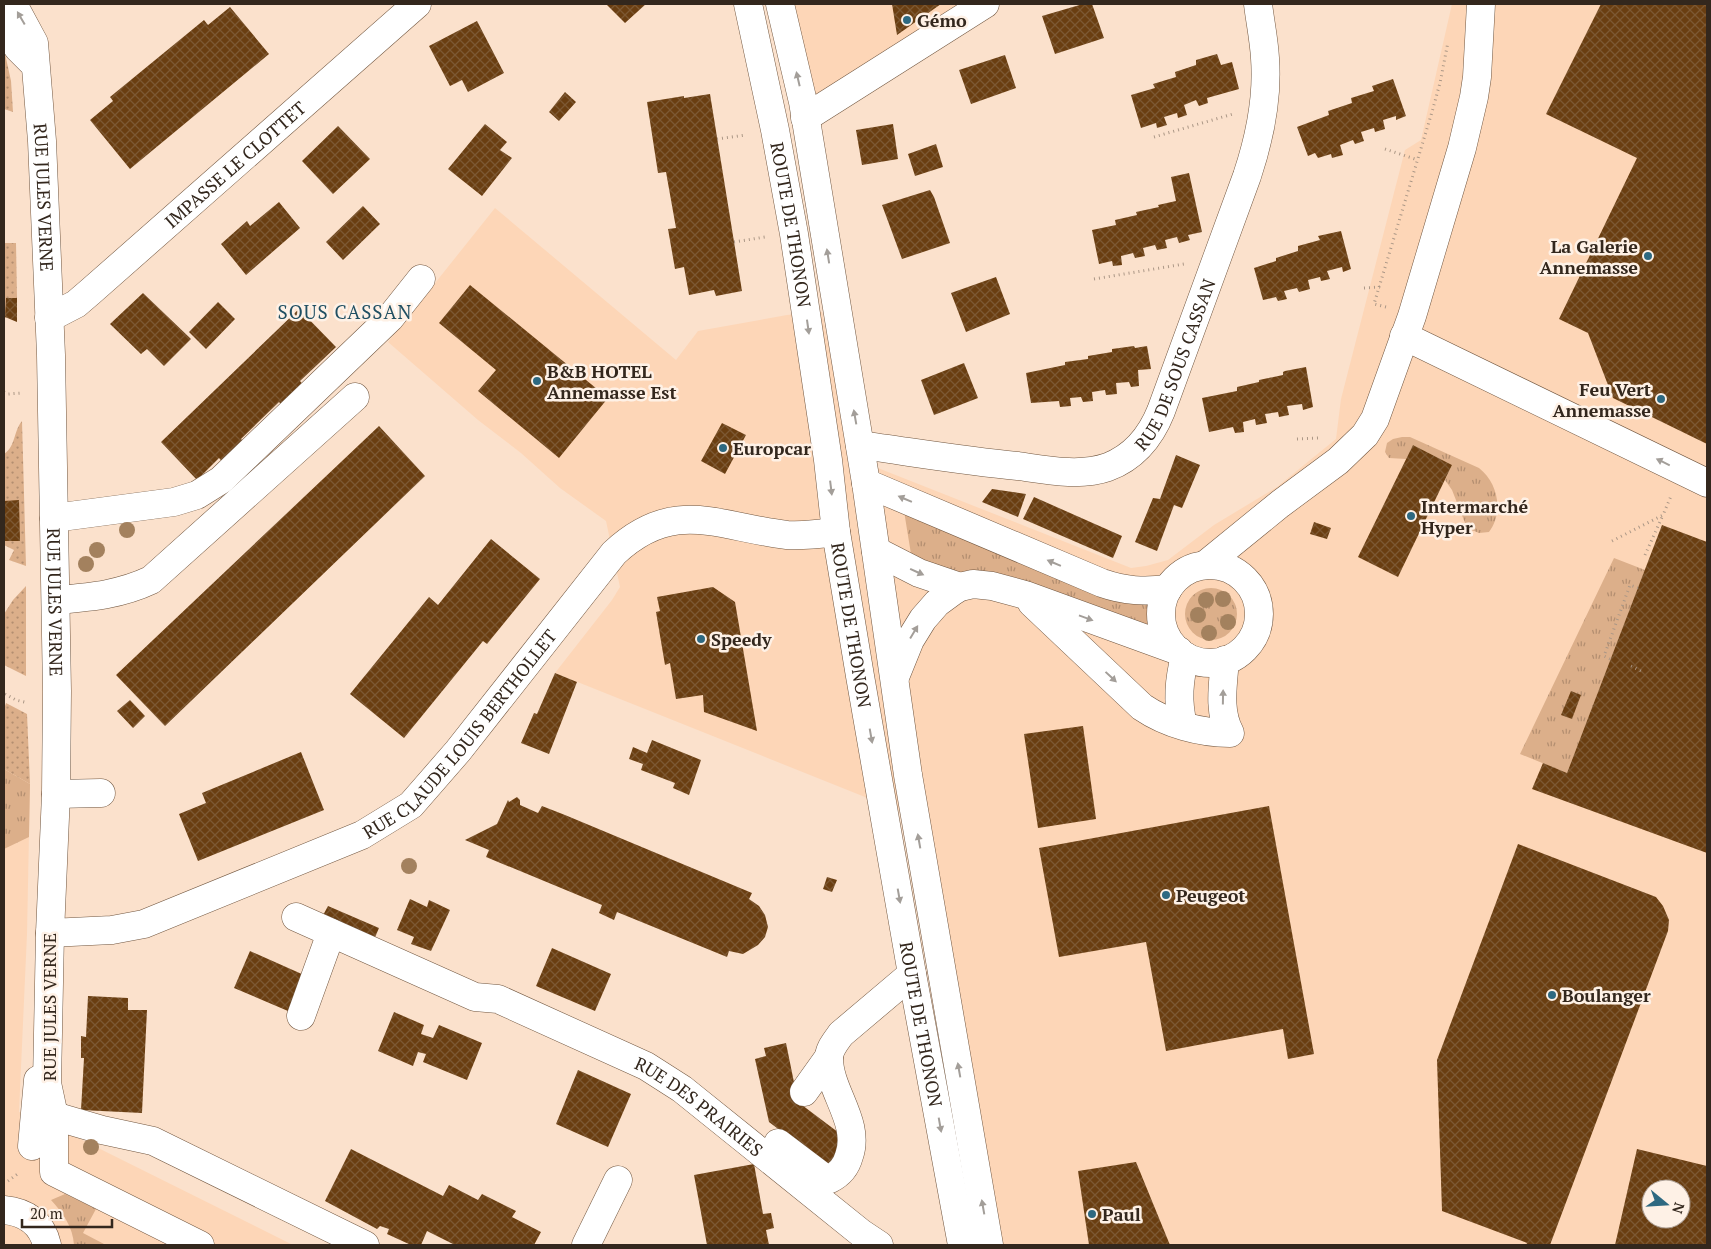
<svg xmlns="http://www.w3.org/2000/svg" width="1711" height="1249" font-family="'PT Serif',serif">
<defs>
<pattern id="grass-tufts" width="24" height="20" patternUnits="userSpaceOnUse" patternTransform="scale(1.25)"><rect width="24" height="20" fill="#dcaf8a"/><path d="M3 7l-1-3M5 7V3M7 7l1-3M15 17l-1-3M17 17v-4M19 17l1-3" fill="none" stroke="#b38e70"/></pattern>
<pattern id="garden-dots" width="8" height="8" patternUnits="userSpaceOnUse" patternTransform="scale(1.25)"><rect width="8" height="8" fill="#dcaf8a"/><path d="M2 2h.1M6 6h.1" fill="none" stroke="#b38e70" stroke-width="1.8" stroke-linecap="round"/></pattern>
<pattern id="building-cross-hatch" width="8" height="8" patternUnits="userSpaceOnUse" patternTransform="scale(1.25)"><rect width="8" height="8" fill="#6a3e11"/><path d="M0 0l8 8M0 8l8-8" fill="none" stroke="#7c5833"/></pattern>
</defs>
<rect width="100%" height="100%" fill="#fbe1cc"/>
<path fill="#fdd6b7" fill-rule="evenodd" d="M768 4H967L792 116Z
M1452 4H1707V1245H976L905 813 555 673 612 600 620 587 606 521 560 488 521 453 478 420 388 342 495 208 676 360 698 331 787 315 822 312 850 457 1131 568 1146 566 1168 560 1214 525 1277 487 1336 439 1341 399 1405 150 1421 140ZM1651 1189H1681V1219H1651Z
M4 769 30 784 27 934 19 1112 68 1133 293 1245H4Z"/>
<path fill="url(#grass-tufts)" d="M1402 437H1410L1479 468C1498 483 1504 512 1489 532L1479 533 1467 528 1452 490 1445 480 1452 465 1413 445 1406 459 1389 458 1385 452 1387 443 1393 439Z
M904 511 1153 603V617L1157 634 923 561 911 554Z
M1614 558 1645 570 1567 773 1520 754Z
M1185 614a26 26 0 1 1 52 0a26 26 0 1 1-52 0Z
M4 769 30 784 29 837 4 849Z
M65 1194 96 1209 83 1233 104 1244 103 1245H74C73 1227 63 1213 51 1200Z"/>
<path fill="url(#garden-dots)" d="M4 49 11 81 13 112 4 109Z
M4 243H16L17 298H6V318L4 317Z
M22 421 26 566 9 560 14 550 4 545V454C16 446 13 432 22 421Z
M26 586V676L4 665V614L13 600Z
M6 703 27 714 30 784 4 769V709Z"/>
<path fill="url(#building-cross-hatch)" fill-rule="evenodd" d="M606 4H646L625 23Z
M892 4H941L897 35Z
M1083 4H1092L1104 38 1055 54 1042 16Z
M1601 4H1707V444L1613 398 1588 333 1559 319 1637 158 1546 114Z
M230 7 269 54 130 169 90 120 113 101 110 97 204 20 208 25Z
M477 21 504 73 468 92 462 80 450 86 429 46Z
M1217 54 1221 65 1232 62 1239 89 1207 98 1208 103 1199 106 1196 100 1184 105 1187 115 1178 118 1177 113 1164 117 1167 125 1157 128 1156 123 1141 128 1131 95 1155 88 1153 84 1176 77 1175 72 1196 65V60Z
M1005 55 1016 88 971 104 959 70Z
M1393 79 1406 116 1396 120V116L1383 120 1385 129 1375 132 1374 128 1361 132 1364 141 1355 144 1353 140 1340 145 1343 155 1332 158 1331 154 1318 158 1315 153 1308 156 1297 127 1329 115 1328 111 1352 103 1351 98 1374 91 1372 86Z
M565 92 576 102 559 121 549 112Z
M710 94 742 291 716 296 714 290 689 295 684 267 675 269 668 229 676 228 666 172 658 173 647 102 684 96V98Z
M485 124 507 142 500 150 512 158 482 196 448 169Z
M893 124 898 159 862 165 856 130Z
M338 126 370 159 333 194 302 161Z
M936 144 943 167 915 176 908 154Z
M1189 173 1202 232 1188 235 1190 240 1179 243 1177 237 1165 240 1167 248 1157 250 1155 245 1143 248 1145 256 1135 258 1133 253 1121 256 1122 265 1113 266 1112 261 1099 264 1092 230 1116 225 1115 220 1137 215 1136 212 1159 207 1158 205 1176 201 1171 177Z
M930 190 934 197 950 243 902 259 882 205Z
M279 202 300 228 246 275 221 244 247 221 250 226Z
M363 206 380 224 343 260 326 242Z
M1341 231 1351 269 1343 272 1342 267 1327 271 1330 279 1321 281 1320 277 1308 280 1310 289 1299 292 1297 288 1284 291 1287 299 1278 301 1276 297 1263 300 1254 268 1276 261V258L1298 251V246L1320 240 1318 236Z
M996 277 1010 314 966 332 951 293Z
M470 285 608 398 559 458 478 391 496 370 439 323Z
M143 293 191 339 164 366 147 349 141 354 110 324Z
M6 298H17V322L5 317Z
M218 302 235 319 206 349 189 332Z
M299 309 336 347 300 381 305 387 284 407 279 402 241 439 246 444 225 465 219 458 197 480 161 442Z
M1134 346 1135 348 1147 346 1151 369 1138 370 1139 386 1131 387 1129 382 1116 383 1117 394 1106 395 1105 390 1092 392 1093 401 1083 402 1081 397 1070 398 1071 406 1060 407 1059 401 1031 403 1026 373 1065 365V362L1088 359V356L1112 352V349Z
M964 363 978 398 934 415 921 380Z
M1306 367 1313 407 1303 410 1302 404 1287 406 1289 415 1279 417 1278 412 1265 414 1267 423 1256 425 1255 419 1243 422 1244 432 1235 433 1233 427 1209 432 1202 398 1237 391V387L1259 382V380L1283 375V372L1285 371Z
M722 423 746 435 725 474 701 461Z
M379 426 425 476 165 726 116 675Z
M1413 445 1452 465 1398 577 1358 557Z
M1176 455 1200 465 1182 508 1174 505 1157 551 1135 542 1153 498 1160 499Z
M992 489 1026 494 1018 517 982 502Z
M1034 497 1122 536 1113 558 1023 519Z
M19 500 20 541H4V501Z
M1314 522 1331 528 1327 539 1310 534Z
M1662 525 1707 542V853L1532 789 1543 763 1567 773Z
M491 539 540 579 487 644 483 641 404 738 350 694 429 597 438 605Z
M713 587 735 602 757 731 704 712 703 695 676 699 670 663 665 665 656 612 660 611 657 597Z
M555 673 577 682 549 754 521 743 534 713 537 714Z
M1571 691 1581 695 1572 719 1561 715Z
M130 700 145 716 133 728 117 711Z
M1083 726 1096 819 1038 828 1024 734Z
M652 740 701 760 689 795 673 788 675 783 641 770 643 764 629 759 633 747 647 753Z
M301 752 324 810 198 861 179 814 206 803 202 793Z
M517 797 520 800V805L538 813 542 806 565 815 752 893 749 899 759 906 765 915 768 927 765 937 758 945 743 954 729 951 727 957 617 912 614 920 599 913 602 905 486 857 489 850 465 840 497 824 508 800 509 802Z
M1269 806 1314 1054 1288 1059 1283 1029 1166 1051 1146 942 1059 957 1039 848Z
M1518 844 1656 897 1663 906 1669 920 1668 931 1550 1245H1526L1527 1243 1442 1211 1437 1060Z
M827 877 837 880 832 892 823 889Z
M410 899 427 907 429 900 450 910 431 951 411 944 414 937 397 930Z
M328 906 379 928 373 942 321 919Z
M552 948 611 974 595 1011 536 986Z
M250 951 304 975 288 1011 234 988Z
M88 996 128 998V1010H147L142 1113 81 1110 84 1058H81V1036L86 1037Z
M394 1012 424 1025 421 1034 433 1038 439 1025 482 1043 467 1080 423 1062 426 1054 418 1052 413 1066 378 1051Z
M786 1043 798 1102 851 1142 831 1169 769 1122 755 1059 766 1056 764 1048Z
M578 1070 631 1094 608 1147 556 1124Z
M351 1149 443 1196 449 1185 478 1200 482 1194 516 1211 512 1217 541 1232 534 1245H455L427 1231 421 1245H411L387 1234 389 1229 380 1226 377 1229 325 1201Z
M1637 1149 1707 1166V1245H1615ZM1651 1189H1681V1219H1651Z
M1136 1162 1170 1245H1089L1078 1171Z
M754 1164 763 1214 771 1213 774 1228 766 1230 769 1245H707L694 1175Z"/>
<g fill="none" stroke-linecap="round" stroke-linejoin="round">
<g stroke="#725740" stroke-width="29">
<g id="minor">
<path id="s1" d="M13 4 34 43 42 141 51 355 57 691 56 794 50 933 47 1083 54 1116V1172L200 1245"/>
<path d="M4 27 18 48 31 61"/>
<path d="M805 118 985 4"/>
<path id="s2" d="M49 318 76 304 90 292 417 4"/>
<path d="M1404 336 1707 483"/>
<path id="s3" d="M860 445C912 452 965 461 1018 466 1046 470 1080 477 1108 467 1134 457 1151 436 1161 411L1247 176C1260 137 1268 98 1265 58 1264 40 1260 21 1258 4"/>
<path d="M866 483 1102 583C1125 591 1144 592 1168 589"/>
<path d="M54 518 174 502 197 495 221 480 390 318 421 279"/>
<path d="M876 551 919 573 960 587"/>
<path d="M1205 565 1280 504 1338 461 1365 435 1375 419 1412 316 1462 148 1474 97 1477 77 1481 4"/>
<circle cx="1210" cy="614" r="49"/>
<path d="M56 600C90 597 119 595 151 580L355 397"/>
<path d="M1032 603 1142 707C1167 724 1200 733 1230 733 1218 711 1223 685 1225 660"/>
<path d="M895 677 910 640 923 619 937 603 952 592 960 587 973 584 992 586 1025 595 1179 651"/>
<path d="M1183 725C1177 701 1179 680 1185 656"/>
<path d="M56 794 101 793"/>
<path id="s4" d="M296 917 475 997 498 999 646 1066 682 1089 861 1233 879 1245"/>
<path id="s5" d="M50 933 112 930 144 924 362 835 411 805 458 751 614 553C674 497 718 527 787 535 803 536 820 534 836 532"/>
<path d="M301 1016 331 933"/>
<path d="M804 1092 829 1057"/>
<path d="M54 1116 102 1130 153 1141 365 1245"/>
<path d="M778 1143 823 1177 830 1179C840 1174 846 1167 849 1156 861 1122 829 1092 829 1058 829 1049 836 1041 841 1034L912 974"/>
<path d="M32 1146 38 1080"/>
<path d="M4 1210C26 1212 42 1223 47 1245"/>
<path d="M586 1245 618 1180"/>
</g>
</g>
<g stroke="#725740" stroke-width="29">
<g id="major">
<path id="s6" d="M748 4 775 130 794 234 828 460 836 532 860 676 912 974 962 1245"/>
<path d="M780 4 803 102 866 483 908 775 989 1245"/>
</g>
</g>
<path stroke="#ab9786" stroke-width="3" stroke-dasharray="1 4" stroke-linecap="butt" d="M1154 137 1233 114
M717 139 746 135
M1385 149 1418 160
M734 242 765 237
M1094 279 1184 264
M1364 288 1380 287
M1386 307 1374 304 1432 112 1440 83 1448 42
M4 392 8 394 22 393
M1629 412 1630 407
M1297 439 1318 438
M1612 541 1663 515 1671 496
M1645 555 1663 515
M1610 659 1604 656 1630 585 1638 588
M1631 666 1643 672
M5 694 16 700 28 703
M8 1181 19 1173"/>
<use href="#minor" stroke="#fff" stroke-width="28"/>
<use href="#major" stroke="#fff" stroke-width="28"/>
</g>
<g fill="#a3815e">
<circle cx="127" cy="530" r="8"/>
<circle cx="97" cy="550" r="8"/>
<circle cx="86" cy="564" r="8"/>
<circle cx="1223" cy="599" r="8"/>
<circle cx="1206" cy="600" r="8"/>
<circle cx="1198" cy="615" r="8"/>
<circle cx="1228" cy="622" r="8"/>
<circle cx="1209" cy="633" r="8"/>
<circle cx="409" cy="866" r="8"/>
<circle cx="91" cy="1147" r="8"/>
</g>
<defs><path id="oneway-solid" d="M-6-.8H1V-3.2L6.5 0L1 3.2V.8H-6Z" transform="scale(1.25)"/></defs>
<g fill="#a39e99">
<use href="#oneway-solid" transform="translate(21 18) rotate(-120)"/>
<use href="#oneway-solid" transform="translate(798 79) rotate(-103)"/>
<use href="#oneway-solid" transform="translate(828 256) rotate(-99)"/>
<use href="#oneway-solid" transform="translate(808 327) rotate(82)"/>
<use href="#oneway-solid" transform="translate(855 417) rotate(-100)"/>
<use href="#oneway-solid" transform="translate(1663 462) rotate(-154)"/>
<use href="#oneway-solid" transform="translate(831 488) rotate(83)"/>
<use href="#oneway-solid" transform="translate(905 499) rotate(-157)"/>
<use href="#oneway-solid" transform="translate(1054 563) rotate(-157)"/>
<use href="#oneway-solid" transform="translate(917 572) rotate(24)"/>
<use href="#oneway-solid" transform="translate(1086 618) rotate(20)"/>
<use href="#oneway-solid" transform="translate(914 632) rotate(-59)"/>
<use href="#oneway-solid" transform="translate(1111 677) rotate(43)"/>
<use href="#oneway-solid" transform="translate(1223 697) rotate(-89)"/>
<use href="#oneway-solid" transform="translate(871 736) rotate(80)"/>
<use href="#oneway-solid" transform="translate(919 841) rotate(-100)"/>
<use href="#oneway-solid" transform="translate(899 896) rotate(80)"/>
<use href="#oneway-solid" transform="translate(959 1070) rotate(-100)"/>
<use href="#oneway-solid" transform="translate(940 1125) rotate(80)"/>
<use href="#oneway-solid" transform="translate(983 1207) rotate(-100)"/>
</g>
<g fill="#2e6981" stroke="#fef1e6" stroke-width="2">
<circle cx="907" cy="20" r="5"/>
<circle cx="1648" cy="256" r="5"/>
<circle cx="537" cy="381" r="5"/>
<circle cx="1661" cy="399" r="5"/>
<circle cx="723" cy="448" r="5"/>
<circle cx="1411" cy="516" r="5"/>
<circle cx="701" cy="639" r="5"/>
<circle cx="1166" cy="895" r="5"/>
<circle cx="1552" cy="995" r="5"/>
<circle cx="1092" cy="1214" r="5"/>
</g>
<g text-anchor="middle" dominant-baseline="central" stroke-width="5" stroke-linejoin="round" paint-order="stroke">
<g font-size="18" font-weight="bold" fill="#33271d" stroke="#fef1e6" text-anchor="start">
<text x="917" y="20">Gémo</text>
<text x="1638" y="246" text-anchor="end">La Galerie<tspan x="1638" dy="21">Annemasse</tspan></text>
<text x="547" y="371">B&amp;B HOTEL<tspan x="547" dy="21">Annemasse Est</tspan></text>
<text x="1651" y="389" text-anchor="end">Feu Vert<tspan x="1651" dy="21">Annemasse</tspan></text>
<text x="733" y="448">Europcar</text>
<text x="1421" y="506">Intermarché<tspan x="1421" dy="21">Hyper</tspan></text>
<text x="711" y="639">Speedy</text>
<text x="1176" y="895">Peugeot</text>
<text x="1562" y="995">Boulanger</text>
<text x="1102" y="1214">Paul</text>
</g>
<g font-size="18" fill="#33271d" stroke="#fef1e6">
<text stroke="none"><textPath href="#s2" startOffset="242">IMPASSE LE CLOTTET</textPath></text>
<text stroke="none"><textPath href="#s1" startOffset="199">RUE JULES VERNE</textPath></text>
<text stroke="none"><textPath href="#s6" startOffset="225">ROUTE DE THONON</textPath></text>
<text stroke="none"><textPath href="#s3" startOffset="378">RUE DE SOUS CASSAN</textPath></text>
<text stroke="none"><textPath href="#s1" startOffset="604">RUE JULES VERNE</textPath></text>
<text stroke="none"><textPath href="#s6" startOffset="630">ROUTE DE THONON</textPath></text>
<text stroke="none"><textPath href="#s5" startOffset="472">RUE CLAUDE LOUIS BERTHOLLET</textPath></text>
<text transform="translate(49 1007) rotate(-90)">RUE JULES VERNE</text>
<text stroke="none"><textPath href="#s6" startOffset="1035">ROUTE DE THONON</textPath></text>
<text stroke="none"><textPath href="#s4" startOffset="448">RUE DES PRAIRIES</textPath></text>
</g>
<g font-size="19" letter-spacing="1" fill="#204f62" stroke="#fef1e6">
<text x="345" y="311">SOUS CASSAN</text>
</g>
</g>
<rect width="1711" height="1249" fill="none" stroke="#33271d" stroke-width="10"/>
<g transform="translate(1666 1204) rotate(108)"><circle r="24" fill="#fef1e6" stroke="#ada096"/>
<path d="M0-4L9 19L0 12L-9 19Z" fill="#2e6981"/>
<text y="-8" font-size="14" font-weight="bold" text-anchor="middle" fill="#33271d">N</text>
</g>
<path d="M22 1219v8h90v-8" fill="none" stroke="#33271d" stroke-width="2.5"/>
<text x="30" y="1219" font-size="15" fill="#33271d" stroke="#fef1e6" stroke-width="4" paint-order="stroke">20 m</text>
</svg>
